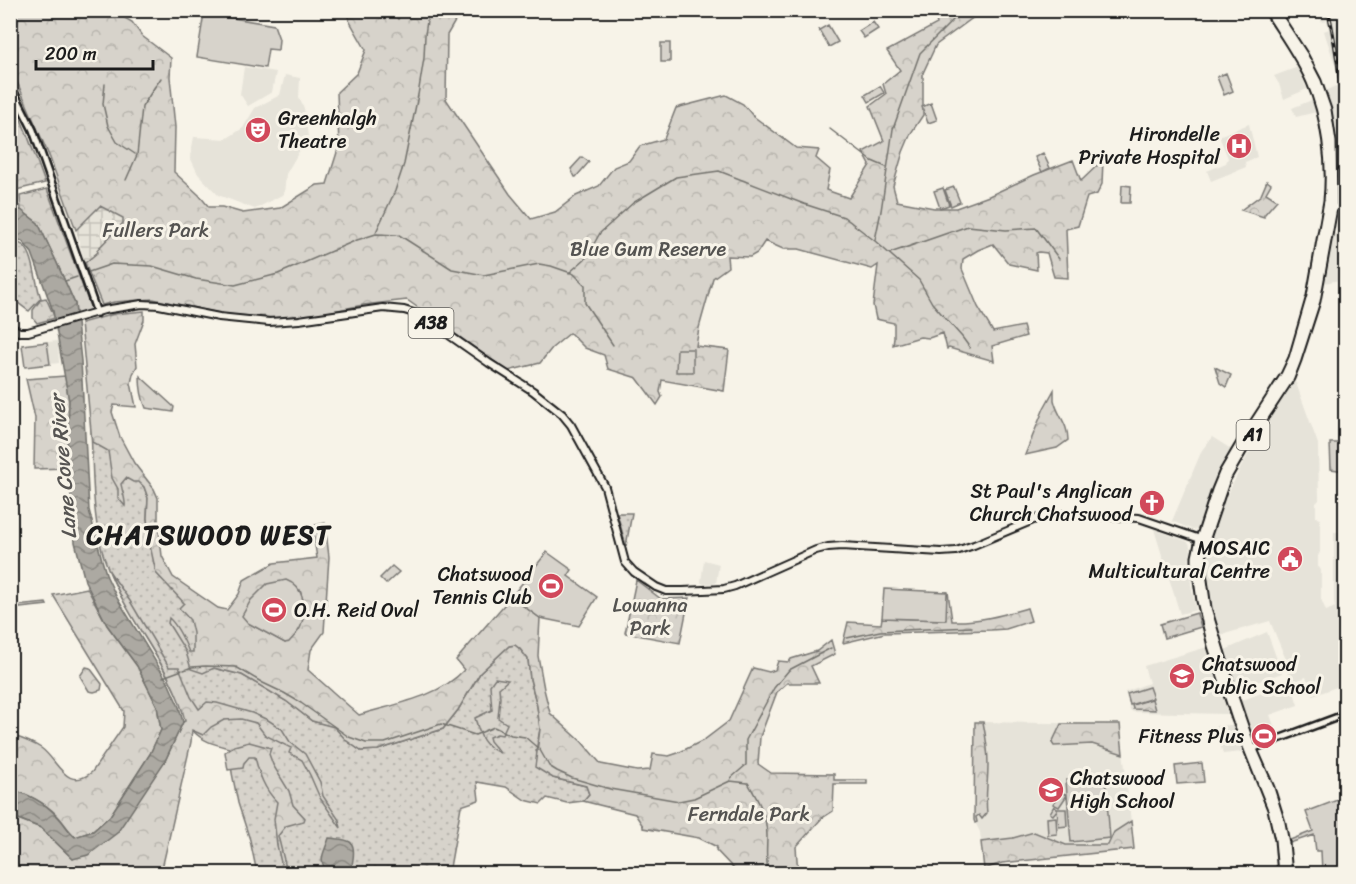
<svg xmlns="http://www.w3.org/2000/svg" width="1356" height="884" font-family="Sriracha,sans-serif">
<defs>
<pattern id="industrial-grid" width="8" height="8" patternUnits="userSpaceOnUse" patternTransform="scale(1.5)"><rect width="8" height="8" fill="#e6e3d9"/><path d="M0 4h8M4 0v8" fill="none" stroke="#c5c2ba"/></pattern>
<pattern id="grass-dots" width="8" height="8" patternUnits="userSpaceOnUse" patternTransform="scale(1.5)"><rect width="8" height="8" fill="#d7d3cb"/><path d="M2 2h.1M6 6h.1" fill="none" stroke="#b8b5ae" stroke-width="1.8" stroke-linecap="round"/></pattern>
<pattern id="forest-crowns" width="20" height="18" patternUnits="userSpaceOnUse" patternTransform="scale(1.5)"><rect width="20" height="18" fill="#d7d3cb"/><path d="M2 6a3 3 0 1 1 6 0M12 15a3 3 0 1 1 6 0" fill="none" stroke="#b8b5ae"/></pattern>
<pattern id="water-waves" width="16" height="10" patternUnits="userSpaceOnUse" patternTransform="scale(1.5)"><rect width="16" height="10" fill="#aca9a2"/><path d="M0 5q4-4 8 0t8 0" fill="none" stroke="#8b8983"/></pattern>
</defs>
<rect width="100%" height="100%" fill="#f7f3e8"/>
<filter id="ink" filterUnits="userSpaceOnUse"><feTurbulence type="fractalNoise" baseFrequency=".0167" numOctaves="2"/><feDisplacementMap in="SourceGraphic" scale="12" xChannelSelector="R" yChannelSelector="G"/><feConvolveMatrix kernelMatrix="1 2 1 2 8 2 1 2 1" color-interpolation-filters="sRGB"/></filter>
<g filter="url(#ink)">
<path fill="#e6e3d9" d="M1318 11H1336L1345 40V71L1338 74 1324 31 1329 29 1327 21 1322 22Z
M244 67 276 72 272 92 248 106 240 94Z
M1298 67 1307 89 1284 99 1279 84 1274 76Z
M285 75 300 78 299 98 304 108 308 136 286 174 284 194 255 209 218 195 198 174 190 157 194 137 226 139 243 128 255 108 280 95Z
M1345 82V328L1343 201 1342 198 1338 199 1336 139 1326 92 1327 90Z
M1312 100 1316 112 1296 117 1292 108Z
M1249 124 1257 157 1245 162 1246 167 1211 181 1207 171 1226 163 1228 158 1219 136Z
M1333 233 1340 234V280L1324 283Z
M58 341 59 363 50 364 47 342Z
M1294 382 1296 383 1318 444 1319 500 1316 503V517L1320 519V552L1318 556V566L1321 570V599L1326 611 1335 607 1334 601V532H1345L1346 655 1343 665 1344 684 1313 696 1306 677 1291 683 1298 705 1270 715 1277 734 1255 741 1240 701 1288 683 1289 667 1270 621 1221 635 1211 603 1205 564 1207 552 1212 533 1222 506 1241 467 1264 427Z
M1212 437 1231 449 1225 458 1214 481 1198 529 1193 530 1172 521 1202 450Z
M1154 529 1186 541 1189 543 1191 550 1189 560 1191 584 1196 610 1180 614Z
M704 560 719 564 716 583 703 584 701 582Z
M1267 632 1282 673 1237 689 1225 650Z
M1207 647 1211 664 1209 665 1210 668 1213 667 1228 714 1133 712 1130 710 1125 692 1149 683 1144 666Z
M975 722 1120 724 1134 849 1002 863 984 869 980 832 974 820Z
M1231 725 1234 727 1242 750 1241 752 1223 754 1215 726Z"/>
<path fill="url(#industrial-grid)" d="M100 206 123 218V227L110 242 85 263 76 230Z"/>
<path fill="url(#grass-dots)" stroke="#7a7874" stroke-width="1.5" d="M11 241C15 242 21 243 24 246 35 256 35 284 41 298L29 311C19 304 10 299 10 286 11 280 12 276 11 270Z
M91 428 144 487 148 498 147 518 156 573 185 603 214 668 242 675 286 701 312 721 334 726 347 741 361 751 378 750 443 729 458 710 480 673 509 646 515 645 520 649 528 659 530 679 537 706 540 729 536 751 553 778 586 786 589 794 583 801 567 803 547 798 541 804 525 800 506 787 477 782 479 800 461 806 449 873H257L250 840 238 803 232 773 229 748C214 744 204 742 193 731 186 723 185 715 182 706 180 699 175 692 172 685 149 639 114 597 101 547 92 508 93 468 91 428Z
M617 513H632L626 546Z"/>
<path fill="url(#forest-crowns)" stroke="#7a7874" stroke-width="1.5" fill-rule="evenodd" d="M349 10 391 11 398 19 404 11H461L447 35 446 99 510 194 531 219 555 212 576 196 599 186 614 167 629 161 640 146 664 139 676 108 726 95 743 104 753 116 796 148 819 150 816 158 830 170 826 190 849 198 870 165 863 152 884 141 870 106 886 94 883 84 900 70 887 51 937 24 935 17H913L919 11H982L936 45 923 73V115L911 133 903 152 893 186 897 201 934 208H956L989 196 1034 175 1073 160 1081 181 1103 160 1102 184 1097 194 1087 197 1078 226 1066 229 1068 278 1054 277 1047 253 1039 252 1036 253 1037 270 1009 264 993 244 978 250 963 259 962 269 978 307 993 332 1023 326 1026 336 992 346 994 361 949 348 947 349 943 333 929 338 920 337 893 345 894 338V323L876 319 873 305 878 265 872 269 799 249H783L765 241 757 253 750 257 727 256 728 267 713 278 699 328 696 346 729 350 724 391 662 380 660 392 662 397 657 405 637 378 608 369 604 355 585 348 570 333 552 348 540 363 508 371 407 300 363 305 313 315 276 318 224 314 153 299 114 302 102 305 85 263 98 252 97 250 123 223V218L100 206 76 230 50 158 11 68 10 11H115L116 13 132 22 142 36 171 58 170 77 175 127 174 172 199 195 209 207H222L243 213 280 208 317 185 327 184 339 146 337 92 357 73 366 50 349 20Z
M12 98 27 134 45 183 20 189 11 190 10 99Z
M1267 181 1271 184 1266 193 1277 200 1264 215V217L1241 210 1261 195Z
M47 189 91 309 85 313 76 315 75 304 56 261 38 223 21 210 20 196Z
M46 298 55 318 37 323 33 318V310L41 299Z
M144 311V320L135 344 137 366 133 374 131 383 136 407 114 405 112 412 120 437 134 463 154 489 158 498V521L162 556 173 577 218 608 227 610 239 594 244 580 274 563 317 558 312 526 325 523 329 557 324 632 311 650 308 670 359 715C394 704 438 698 464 670L456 660 511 597 540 618 538 656 544 689 550 713 582 742 601 764 637 771 650 770 653 754 669 756 678 753 704 740 729 721 753 668 769 672 775 670 778 661 789 662 791 659 817 651 831 640 835 654 811 666 819 683H787L777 692 760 737 758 764 771 773 834 774V780H867V784H834L833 811 822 818 796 847 798 873H742V872L734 869 716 850 717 847 699 838 643 828V826L635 814 583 801 589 794 586 786 553 778 535 767 540 729 537 706 530 679 528 659 520 649 515 645 509 646 480 673 458 710 443 729 378 750 361 751 347 741 334 727 312 721 286 701 242 675 214 668 203 673 191 669 186 652 168 623 169 618C178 626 184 640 189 652H193V633L190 620 179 608 184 603 156 573 149 541 147 518 148 498 144 487 139 482H133L126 478 121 484C122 490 126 501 125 506L118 498V489L112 478 108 451 92 442 81 323 114 314ZM300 590C309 614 297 623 285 643L248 623Z
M47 342 50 364 25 367 22 345Z
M1215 367 1231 375 1226 387 1220 383Z
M65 376 69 401 67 455 68 468 34 469 35 418 26 379Z
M140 376 174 407 173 412 146 408C142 399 140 387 140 376Z
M1054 390C1054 393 1054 397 1054 400 1057 415 1068 423 1068 440L1057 448 1025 455 1044 408Z
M1330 443H1345V471L1331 469Z
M10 570 16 606 46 603 47 605 11 609Z
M109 571 130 601 169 667H179L191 697 199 709 207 702 217 703 252 713 268 720 282 729 290 742 305 754 320 782 323 796 339 820 341 828 320 798 310 775 302 760 289 753 291 748 265 735 256 723 241 719 224 720 211 727 203 735 192 730 191 742 161 873H11L10 816 41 828 73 859 165 761 183 722 185 721C176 680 148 645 128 609 121 597 115 584 109 571Z
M636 580 661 599 689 598 680 643 625 633Z
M87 588 107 625 137 666 157 706 161 730 150 754 110 816 93 831 76 837C67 830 64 822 57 815 45 803 27 793 11 790V735C20 738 32 742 41 748 58 760 66 793 92 772L123 727 124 711 53 595Z
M947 592H948L952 621C978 622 1002 615 1027 608L1031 621 1006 629 991 630 885 633 843 643 848 622 881 624 882 618 945 620Z
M1197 613 1201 627 1164 638 1160 624Z
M86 667 90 668 102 684 101 690 94 692 89 691 80 676Z
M495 678 508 680 499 688 500 698 498 718 507 724 502 735 497 734 489 737 490 741 500 753C482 746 480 735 475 718L492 710 490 685Z
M1152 699 1155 710 1133 709 1132 705Z
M975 722H983C986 737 988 751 988 765 988 781 985 797 987 813L982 819 979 815 976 817 977 822 975 823 974 820Z
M1061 724H1120L1123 754 1092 744 1054 746 1052 743Z
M249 742 271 748 269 754 273 765 289 791 293 805 305 818 304 821 286 826 278 836 286 868 282 867 277 845 274 819 277 802C264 789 259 774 255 757H249L244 763 243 768 228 770 225 752 234 746Z
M1202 763 1204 782 1177 784 1175 766Z
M1131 821 1134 849 1002 863 984 869 981 842 1013 838 1034 832 1066 845H1108L1114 832Z"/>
<path fill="#d7d3cb" stroke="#7a7874" stroke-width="1.5" d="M204 13 274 25 279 39 278 50 268 49 265 68 197 57Z
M873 22 878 29 864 38 859 31Z
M828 25 838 42 829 47 819 30Z
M661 43H670V62H661Z
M1226 73 1233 91 1224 95 1217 77Z
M880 86 884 93 869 102 865 95Z
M931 103 937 120 928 123 922 107Z
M1043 153 1050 168 1042 172 1035 157Z
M582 157 589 162 576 177H575L571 169Z
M1122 185 1131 186 1130 203H1121Z
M954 187 960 202 951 206 945 190Z
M943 188 949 205 940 208 934 191Z
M677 349H693V372H676Z
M547 552 572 570 568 576 597 597 579 626 540 618 511 597Z
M392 566 399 572 386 584 380 578Z
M286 580C305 587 307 609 301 626 299 632 293 637 289 642L285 643 248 623 242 616 251 600 267 584Z
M884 589 947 592 946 620 882 618Z
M1149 687 1153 698 1130 705 1127 694Z
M1105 776 1110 838 1071 842 1067 795 1059 807 1053 804 1061 792 1067 795 1066 780Z
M1345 797V873H1318L1322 872 1321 851H1316L1314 835 1290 843V840L1313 831 1306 812Z
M1054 806 1057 809H1066L1067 826 1059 827 1057 810 1053 815 1050 813Z
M1056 817 1057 834 1048 835 1047 818Z"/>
<path fill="url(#water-waves)" stroke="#72716c" stroke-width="1.5" d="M11 210H21L38 223 56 261 75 304 81 361 89 510 102 560 107 577 117 598 168 682 179 707 183 722 165 761 117 833 88 855 73 859 41 828 11 816V790C27 793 45 803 56 815 64 822 67 830 75 837L93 831 110 816 150 754 161 730 157 706 137 666 107 625 85 581 75 542 67 455 69 401 53 311 32 253 22 241 11 238Z
M329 838C346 840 356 837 353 859 352 865 352 869 349 873H328C317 859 324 854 329 838Z"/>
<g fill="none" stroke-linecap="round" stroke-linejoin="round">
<path stroke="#72716c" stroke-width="1.5" d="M105 84 103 104 108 126 117 142 135 154
M157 84 161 78
M830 129 872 161 886 167
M10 164 18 211
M126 180 137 155 142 107 156 85
M376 232 395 191 404 164 418 95 424 58 425 35 428 14 430 10
M399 235 452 269 484 275 539 264 551 266 574 274 585 285V303L613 345
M875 240 881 211 893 129 920 53 963 10
M890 253 968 226 1006 230 1036 228 1059 259
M569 273 586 258 600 233 633 203 676 177 719 171 804 204 844 217 875 241 919 280 932 303 962 337 970 348
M80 275 112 264 152 266 196 279 235 285 278 274 357 240 376 234 397 235
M65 281 77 277
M847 638 880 631 972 627
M184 670 192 667 206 666 236 667 263 683 284 693 301 703 349 737 366 743H385L441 724 475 735 494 727 511 735 525 737 540 750 549 766 557 771 572 778 610 789 679 801 694 798 730 781 731 778 746 765V740L774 688 789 670 831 648
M163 677 182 670
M730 781 748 783C758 800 767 815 767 836 767 848 765 861 769 874"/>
<g stroke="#1c1c1c" stroke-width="10">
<path id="secondary" d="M10 84 33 130 97 313
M1330 209 1346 206
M1250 751 1257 747 1346 714"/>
</g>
<g stroke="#1c1c1c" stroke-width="10">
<path id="primary" d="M10 326 19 332H28L104 310 142 304 159 305 219 317 269 322 299 320 383 308 404 310 414 313 429 321 489 363 533 391 562 414 571 425 605 487 625 562 634 572 656 587 666 591H683L724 589 735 586 816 550 828 547 842 546 941 552 956 551 974 545 1036 519 1060 514 1139 518 1203 540"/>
</g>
<g stroke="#1c1c1c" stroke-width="11">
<path id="highway" d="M1268 10C1283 34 1300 57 1311 82 1326 116 1332 164 1328 201L1311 296 1293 358 1285 375 1239 446 1223 473 1216 490 1200 539 1196 557V565L1201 601 1212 646 1236 719 1272 809 1279 840 1282 874
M1274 10 1304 56 1317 81 1327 110 1332 142 1333 208 1316 301 1297 360 1290 378 1244 448 1226 479 1205 541 1202 558V573L1207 608 1234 697 1248 738 1270 788 1281 823 1285 843 1288 874"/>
</g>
<use href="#secondary" stroke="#f7f3e8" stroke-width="5"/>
<use href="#primary" stroke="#f7f3e8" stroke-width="6"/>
<use href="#highway" stroke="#f7f3e8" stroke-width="7"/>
<g stroke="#1c1c1c" stroke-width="4">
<path id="rail" d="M1328 10C1339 59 1344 106 1346 156"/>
</g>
<use href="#rail" stroke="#f7f3e8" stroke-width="1.5" stroke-dasharray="4.5" stroke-linecap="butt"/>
</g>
</g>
<defs>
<g id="theatre-disc" transform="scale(1.35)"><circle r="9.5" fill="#d1495b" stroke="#f7f3e8"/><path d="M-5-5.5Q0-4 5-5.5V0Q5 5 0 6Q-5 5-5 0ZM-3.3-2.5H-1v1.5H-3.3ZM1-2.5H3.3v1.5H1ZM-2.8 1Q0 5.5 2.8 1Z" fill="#fff"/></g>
<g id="hospital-disc" transform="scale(1.35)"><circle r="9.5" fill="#d1495b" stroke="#f7f3e8"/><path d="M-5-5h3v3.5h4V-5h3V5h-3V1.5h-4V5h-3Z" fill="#fff"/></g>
<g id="church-disc" transform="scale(1.35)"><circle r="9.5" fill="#d1495b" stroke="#f7f3e8"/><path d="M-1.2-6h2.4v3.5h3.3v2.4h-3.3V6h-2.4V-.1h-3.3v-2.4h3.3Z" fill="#fff"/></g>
<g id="civic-disc" transform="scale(1.35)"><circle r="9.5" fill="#d1495b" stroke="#f7f3e8"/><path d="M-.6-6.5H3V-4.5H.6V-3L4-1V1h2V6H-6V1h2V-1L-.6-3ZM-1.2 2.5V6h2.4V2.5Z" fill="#fff"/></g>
<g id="stadium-disc" transform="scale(1.35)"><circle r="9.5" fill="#d1495b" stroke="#f7f3e8"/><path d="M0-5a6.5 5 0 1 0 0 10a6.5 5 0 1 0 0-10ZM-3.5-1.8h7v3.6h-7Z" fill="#fff"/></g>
<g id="school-disc" transform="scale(1.35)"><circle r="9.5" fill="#d1495b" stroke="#f7f3e8"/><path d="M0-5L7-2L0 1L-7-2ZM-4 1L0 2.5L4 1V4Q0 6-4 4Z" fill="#fff"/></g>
</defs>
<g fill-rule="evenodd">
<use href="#theatre-disc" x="258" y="130"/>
<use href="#hospital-disc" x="1239" y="146"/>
<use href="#church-disc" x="1152" y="503"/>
<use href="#civic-disc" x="1290" y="559"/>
<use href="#stadium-disc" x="551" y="586"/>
<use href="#stadium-disc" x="274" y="610"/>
<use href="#school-disc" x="1182" y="676"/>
<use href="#stadium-disc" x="1264" y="736"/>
<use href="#school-disc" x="1051" y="790"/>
</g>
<g text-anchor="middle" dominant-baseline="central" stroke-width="6" stroke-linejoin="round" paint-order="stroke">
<g fill="#f7f3e8" stroke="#5e5c59" stroke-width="1.5">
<rect x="408.5" y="308" width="45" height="30" rx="4.5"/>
<rect x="1236.5" y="420" width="33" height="30" rx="4.5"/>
</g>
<g font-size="18" font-weight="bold" fill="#1c1c1c">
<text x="431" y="323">A38</text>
<text x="1253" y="435">A1</text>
</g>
<g font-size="20" fill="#1c1c1c" stroke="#f7f3e8" text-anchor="end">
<text x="278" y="118" text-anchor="start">Greenhalgh<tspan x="278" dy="23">Theatre</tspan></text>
<text x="1220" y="134">Hirondelle<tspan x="1220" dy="23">Private Hospital</tspan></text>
<text x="1132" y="491">St Paul's Anglican<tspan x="1132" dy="23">Church Chatswood</tspan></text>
<text x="1270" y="548">MOSAIC<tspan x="1270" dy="23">Multicultural Centre</tspan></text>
<text x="532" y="574">Chatswood<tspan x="532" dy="23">Tennis Club</tspan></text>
<text x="294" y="610" text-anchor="start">O.H. Reid Oval</text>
<text x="1202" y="664" text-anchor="start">Chatswood<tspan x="1202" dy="23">Public School</tspan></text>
<text x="1244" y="736">Fitness Plus</text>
<text x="1070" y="778" text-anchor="start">Chatswood<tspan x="1070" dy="23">High School</tspan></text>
</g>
<g font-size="20" fill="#545351" stroke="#f7f3e8">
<text x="156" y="230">Fullers Park</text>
<text x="648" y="249">Blue Gum Reserve</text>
<text x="650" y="605">Lowanna<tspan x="650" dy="23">Park</tspan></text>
<text x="749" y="814">Ferndale Park</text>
</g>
<g font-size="21" font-style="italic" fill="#565452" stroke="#f7f3e8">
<text transform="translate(63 467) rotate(-95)">Lane Cove River</text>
</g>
<g font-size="26" font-weight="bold" letter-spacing="1.5" fill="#1c1c1c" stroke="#f7f3e8">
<text x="209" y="535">CHATSWOOD WEST</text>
</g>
</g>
<rect width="1356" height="884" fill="none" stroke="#f7f3e8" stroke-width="36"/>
<rect x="18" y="18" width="1320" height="848" fill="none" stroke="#1c1c1c" stroke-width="2" filter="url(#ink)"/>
<path d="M36 60v9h117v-9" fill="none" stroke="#1c1c1c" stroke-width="3"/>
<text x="45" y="60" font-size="18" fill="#1c1c1c" stroke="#f7f3e8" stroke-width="4.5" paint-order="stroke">200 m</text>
</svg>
